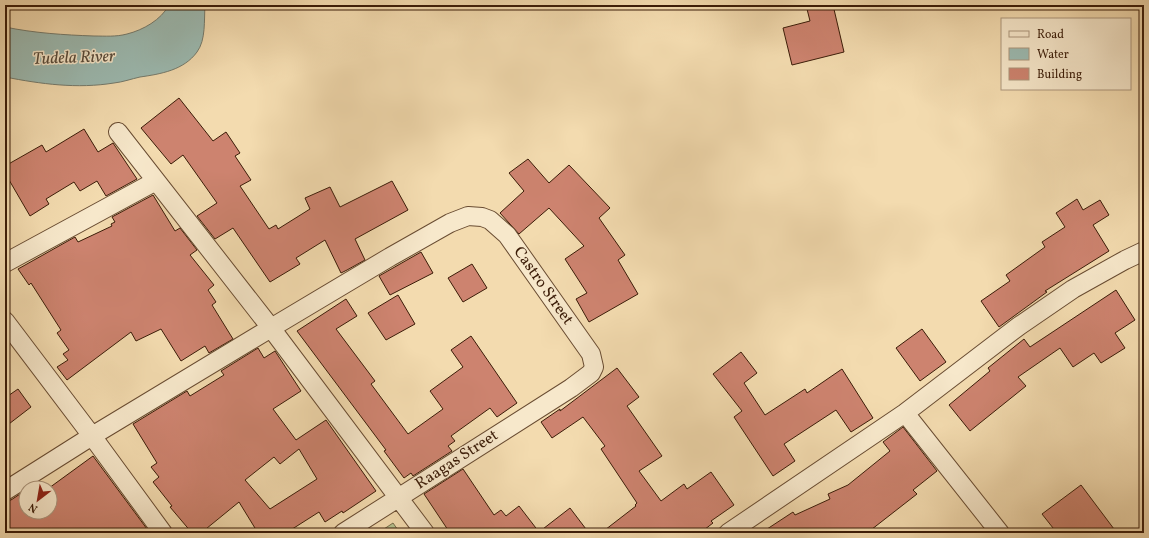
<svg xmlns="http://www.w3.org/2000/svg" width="1149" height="538" font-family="Vollkorn,serif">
<rect width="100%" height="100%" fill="#f3dbaf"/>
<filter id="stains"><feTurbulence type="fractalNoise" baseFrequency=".005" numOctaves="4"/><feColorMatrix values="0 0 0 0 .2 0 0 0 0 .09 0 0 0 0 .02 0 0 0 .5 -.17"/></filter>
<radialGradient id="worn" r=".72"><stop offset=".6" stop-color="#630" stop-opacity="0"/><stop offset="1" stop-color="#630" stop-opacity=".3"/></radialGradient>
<path fill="#b5c18f" stroke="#786e4c" d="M393 523 400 533H378Z"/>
<path fill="#9cbab1" stroke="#757b6d" d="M169 5H205C204 20 206 40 197 52 184 70 161 74 140 77 131 79 123 82 114 83 77 89 41 84 5 77V27C34 33 64 35 94 36 105 36 116 37 127 34 143 30 161 20 169 5Z"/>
<path fill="#cd836f" stroke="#3b1c08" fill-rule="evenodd" d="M806 5H833L844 52 792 65 783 28 810 21Z
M179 98 213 141 226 132 240 153 235 156 251 180 240 186 269 229 276 225 278 229 310 209 305 198 330 187 340 207 392 181 408 210 355 239 365 260 347 270 341 273 325 240 296 258 300 264 270 282 233 228 215 239 197 216 217 203 183 155 171 164 141 128Z
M84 129 98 152 113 143 137 179 106 196 97 181 80 191 74 182 46 199 49 204 30 216 5 173V166L42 145 46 152Z
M528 159 549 183 569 165 610 208 599 218 625 255 618 260 638 294 589 322 576 299 587 293 565 259 584 246 549 208 519 234 500 213 524 191 509 173Z
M153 195 175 231 180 228 197 250 190 255 214 285 208 290 216 302 212 305 233 339 209 353 205 346 181 361 161 329 136 341 131 332 67 380 57 367 68 360 63 354 69 350 57 333 61 330 31 283 29 285 18 269 75 237 78 242 112 226 111 224 115 222 112 217Z
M1077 199 1083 210 1100 200 1109 215 1093 225 1109 251 1045 291 1047 292 999 327 981 301 1010 281 1006 275 1045 247 1042 242 1065 227 1056 213Z
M421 252 433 273 390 295 379 276Z
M472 264 487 288 463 302 448 278Z
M1116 290 1135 320 1115 333 1125 348 1101 363 1094 353 1073 367 1060 348 1018 377 1026 386 970 431 949 405 990 371 988 368 1024 339 1030 347Z
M398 295 415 324 386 340 368 313Z
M346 299 357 316 336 329 375 381 371 384 408 434 443 409 430 391 463 367 451 350 471 336 517 403 497 417 490 408 451 436 455 441 448 446 452 451 413 476 411 473 404 478 384 451 386 450 297 331Z
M922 329 946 362 920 381 896 348Z
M258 348 264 358 275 351 301 391 273 409 296 440 326 420 376 491 343 513 342 511 325 522 319 512 286 533H258L239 502 201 533H192L170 507 172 506 153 482 159 477 151 467 157 463 133 424 187 391 190 396 224 375 221 371ZM299 449 317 479 270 509 245 480 274 457 280 464Z
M741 352 757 373 744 383 765 415 805 389 807 393 842 369 873 418 851 432 836 410 784 444 795 461 773 476 734 417 742 411 713 374Z
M617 368 639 397 627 406 662 456 639 471 661 501 684 484 687 489 711 472 734 505 711 521 713 523 700 533H601L636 506 635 505 637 503 601 449 605 446 583 417 552 438 541 422 560 409V411Z
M18 389 31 407 5 427V398Z
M903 427 937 471 913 490 917 494 867 533H761L793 512 795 515 830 499 828 494 848 485 890 451 883 442Z
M93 456 150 533H5V501L11 500 26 490V512H50V488H49Z
M463 469 494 515 501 510 506 516 519 506 539 532 570 508 589 533H450L424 494Z
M1081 485 1117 533H1057L1042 514Z"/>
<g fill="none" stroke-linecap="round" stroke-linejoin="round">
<g stroke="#694c32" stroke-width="20">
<path id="minor" d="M118 132 271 328 425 533
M5 263 156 181
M5 321 92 436 163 533
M905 413 1000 533
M5 491 92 436 271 328 390 257 450 223 468 216 482 217 490 220 507 235 591 354 594 367 591 373 571 388 343 533
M728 533 905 413 1019 326 1073 289 1125 260 1144 251"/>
</g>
<use href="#minor" stroke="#f7e8cb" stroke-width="18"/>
</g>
<g text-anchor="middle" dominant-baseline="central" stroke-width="3" stroke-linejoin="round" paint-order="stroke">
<g font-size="16" fill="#3b1c08" stroke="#f7e8cb">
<text transform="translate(543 286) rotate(55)">Castro Street</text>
<text transform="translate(457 460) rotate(-33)">Raagas Street</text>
</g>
<g font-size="17" font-style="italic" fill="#584b3b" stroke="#f7e8cb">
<text transform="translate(74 58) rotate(-2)">Tudela River</text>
</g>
</g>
<rect width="1149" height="538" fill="none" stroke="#f3dbaf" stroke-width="20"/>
<rect x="6" y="6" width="1137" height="526" fill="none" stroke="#3b1c08" stroke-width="2"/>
<rect x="10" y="10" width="1129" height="518" fill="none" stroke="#3b1c08"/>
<rect x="1001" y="18" width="130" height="72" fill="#f7e8cb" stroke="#ac967d"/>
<rect x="1009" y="31" width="20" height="6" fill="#f7e8cb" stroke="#ac967d"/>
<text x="1037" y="38" font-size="12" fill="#3b1c08">Road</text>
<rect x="1009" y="48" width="20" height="12" fill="#9cbab1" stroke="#ac967d"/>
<text x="1037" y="58" font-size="12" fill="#3b1c08">Water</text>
<rect x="1009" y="68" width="20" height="12" fill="#cd836f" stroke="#ac967d"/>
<text x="1037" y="78" font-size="12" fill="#3b1c08">Building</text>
<g transform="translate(38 500) rotate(211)"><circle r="19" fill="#f7e8cb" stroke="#ac967d"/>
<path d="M0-3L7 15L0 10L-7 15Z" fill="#8f2418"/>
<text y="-6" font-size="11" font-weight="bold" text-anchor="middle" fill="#3b1c08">N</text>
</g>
<rect width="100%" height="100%" filter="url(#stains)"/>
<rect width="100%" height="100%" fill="url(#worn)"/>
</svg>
